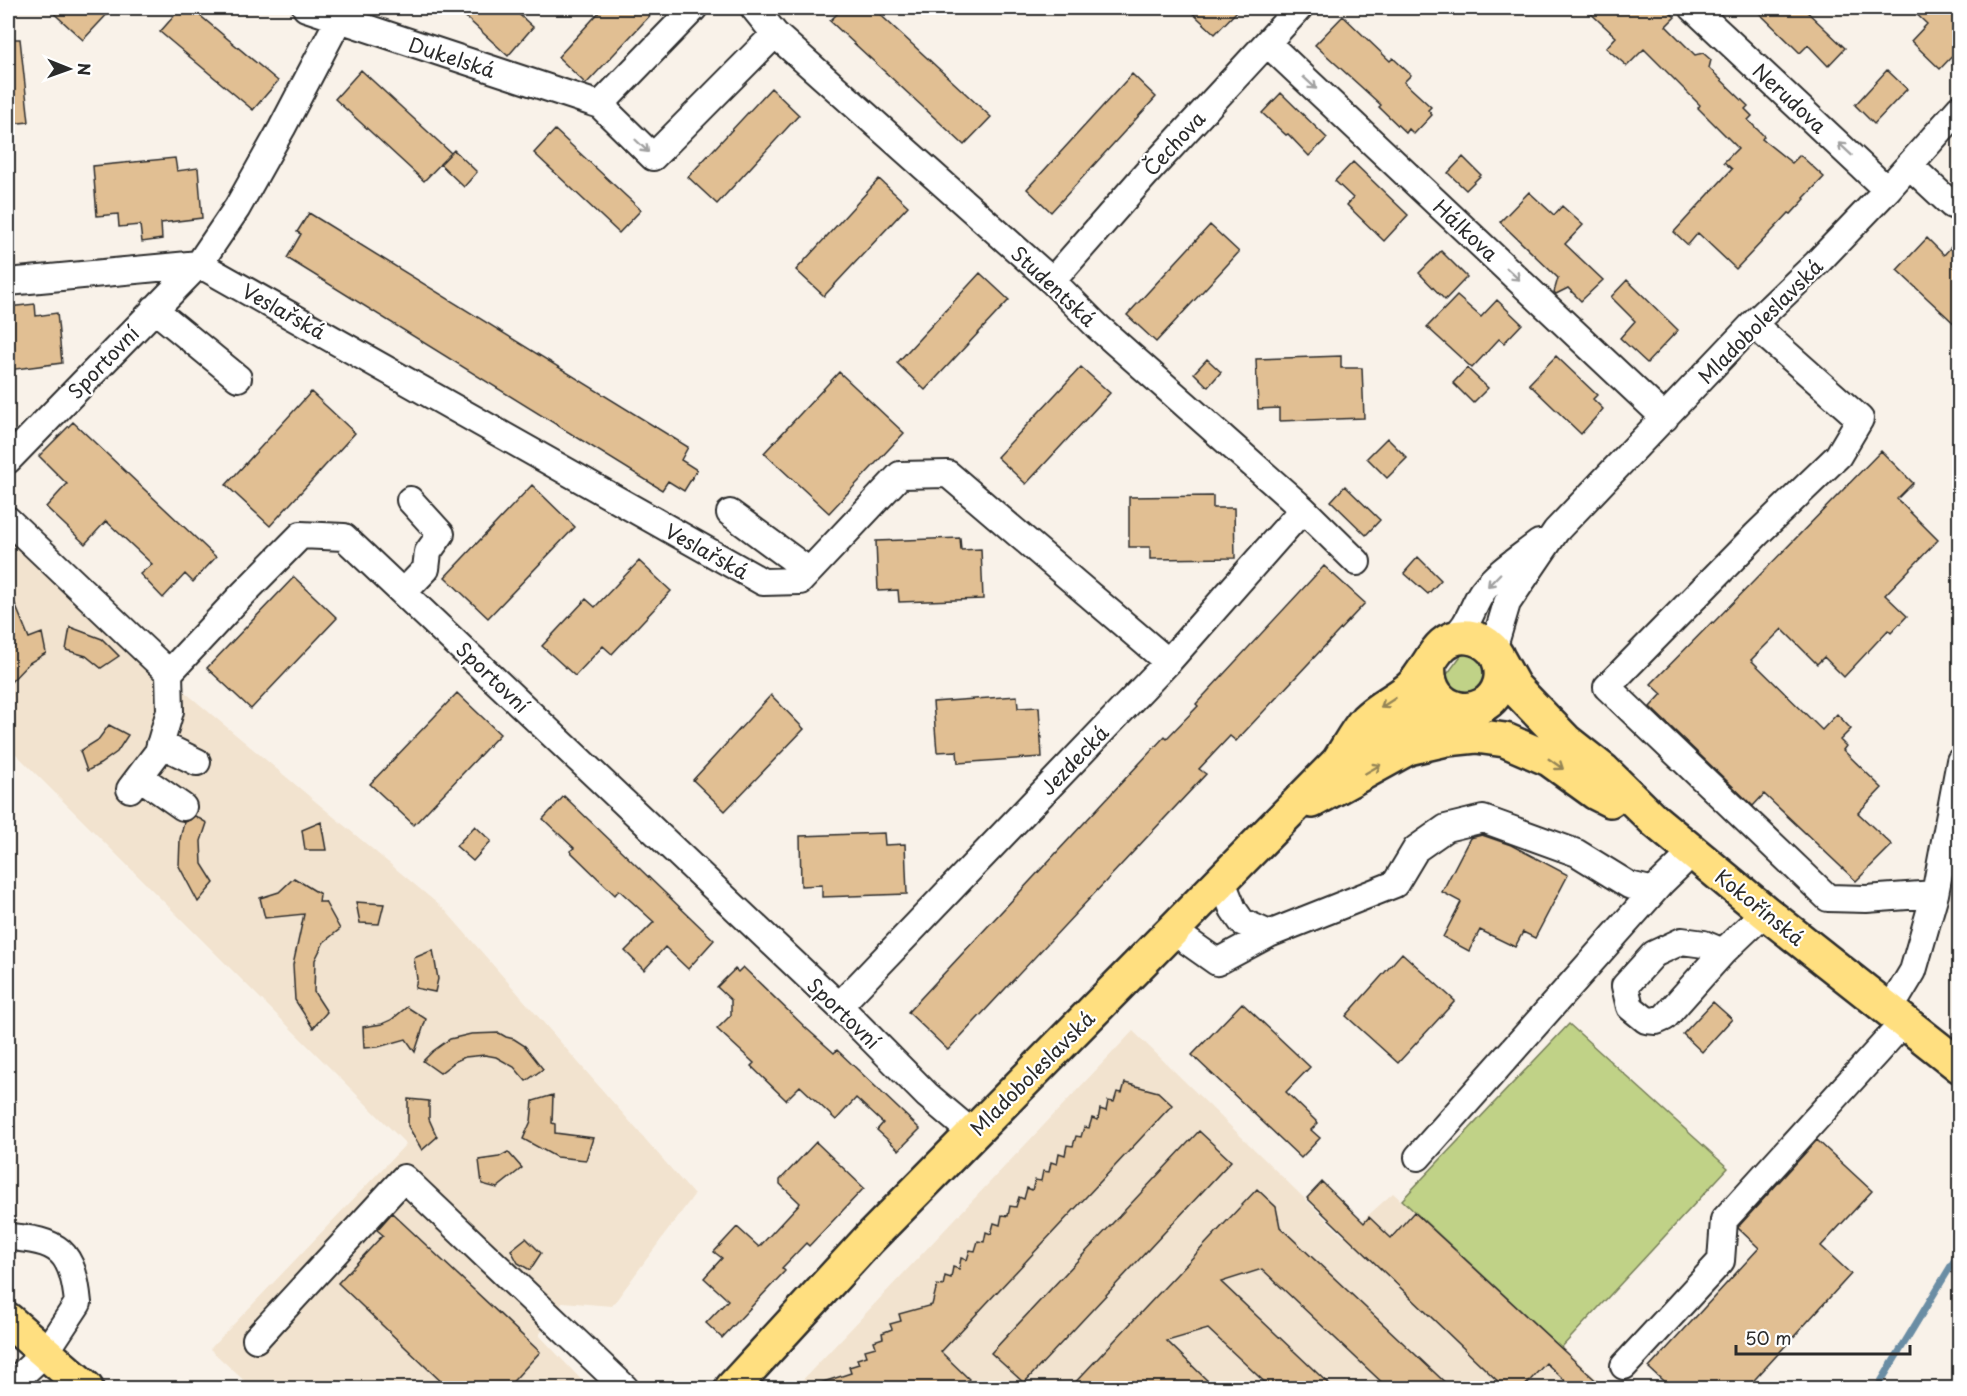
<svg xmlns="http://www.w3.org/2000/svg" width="1967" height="1396" font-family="'Playpen Sans',sans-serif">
<rect width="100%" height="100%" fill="#f9f2e9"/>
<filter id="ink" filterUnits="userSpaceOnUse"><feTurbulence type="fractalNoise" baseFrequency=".0167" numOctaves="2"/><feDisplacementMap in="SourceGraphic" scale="12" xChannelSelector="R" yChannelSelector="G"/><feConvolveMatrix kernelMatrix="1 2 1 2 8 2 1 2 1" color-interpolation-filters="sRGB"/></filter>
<g filter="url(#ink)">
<path fill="#f2e3cf" d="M8 529 161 672 445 910 694 1195 612 1306 563 1302 539 1335 589 1388H252L210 1349 406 1144 8 746Z
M1133 1031 1344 1237 1393 1193 1607 1388H795Z"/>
<path fill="#c0d287" stroke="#767e59" stroke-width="1.5" d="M1466 649 1482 657 1488 675 1480 691 1463 697 1442 681Z
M1569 1024 1728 1168 1561 1348 1402 1200Z"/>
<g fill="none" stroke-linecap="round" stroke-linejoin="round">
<path stroke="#6b8da4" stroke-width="7" d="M1877 1388 1960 1251"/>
</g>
<path fill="#e1bf93" stroke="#2b2b2b" stroke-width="1.5" d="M48 8H113L83 40Z
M181 8H191L278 81 253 110 160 32Z
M456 8H512L533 27 508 56Z
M603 8H657L586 84 558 57Z
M843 8H873L991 117 964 145 830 21Z
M1187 8H1240L1215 34Z
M1585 8H1665L1675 17 1666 26 1695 55 1703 53 1711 60 1709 68 1748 106 1745 109 1752 116 1748 120 1764 136 1762 139 1792 163 1800 155 1824 177 1804 198 1805 199 1791 214 1789 213 1736 269 1698 233 1688 245 1674 232 1732 169 1724 162 1738 148 1698 108 1700 105 1644 49 1627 66 1606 48 1616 37Z
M1754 8H1803L1845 48 1828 66 1808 45 1800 53Z
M1910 8H1959V49L1940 69 1911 41 1927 24Z
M1343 16 1390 61 1393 58 1411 75 1404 82 1431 107 1428 110 1432 115 1414 134 1409 129 1406 133 1379 107 1381 105 1315 45Z
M8 39H20L29 122 8 124Z
M361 70 451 153 424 181 335 99Z
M1887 70 1907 89 1874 124 1855 105Z
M1132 74 1156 97 1051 212 1027 189Z
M771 88 799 115 717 204 688 177Z
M1281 93 1327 138 1309 156 1288 134 1286 135 1262 113Z
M555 130 641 210 619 233 534 153Z
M454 150 477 172 464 187 440 164Z
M1463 157 1481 175 1466 190 1448 173Z
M175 158 177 171 198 168 202 218 161 223 162 239 142 242 140 225 119 227 118 214 97 216 93 166Z
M1353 162 1408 215 1384 241 1347 205 1353 198 1335 181Z
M879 179 908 206 824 296 796 270Z
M1529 192 1554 215 1562 206 1583 225 1565 244 1603 280 1581 301 1568 288 1556 294 1554 292 1558 278 1500 222Z
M309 213 688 447 681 460 697 470 684 491 668 481 662 490 287 258 301 234 297 232Z
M1210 225 1239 252 1156 342 1127 315Z
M1927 238 1944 255 1959 238V328L1897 270Z
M1441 251 1467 277 1445 300 1419 273Z
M980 273 1009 300 925 390 897 363Z
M1627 280 1678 330 1647 363 1620 338 1635 321 1611 297Z
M1457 296 1481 317 1497 300 1522 324 1504 343 1499 339 1472 368 1427 327Z
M35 304 36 316 57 313 62 363 8 370V307Z
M1341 356V368H1362L1364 418 1279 421V408L1258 409 1256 359Z
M1556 356 1597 395 1593 399 1603 409 1581 434 1529 384Z
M1207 359 1221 372 1208 387 1194 373Z
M1081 367 1110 393 1026 484 997 457Z
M1467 368 1488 388 1473 403 1453 383Z
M839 372 904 433 829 513 764 453Z
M311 392 355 433 270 526 226 485Z
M73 422 216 557 193 582 185 574 163 598 140 574 152 564 106 521 85 544 46 507 67 484 39 456Z
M1387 438 1407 458 1387 478 1367 458Z
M1881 451 1913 483 1897 499 1938 540 1885 595 1907 616 1891 633 1888 630 1844 677 1824 657 1817 664 1782 629 1751 660 1822 730 1837 714 1851 729 1840 740 1846 746 1843 750 1882 788 1858 813 1892 845 1856 881 1764 794 1753 806 1650 707 1662 694 1651 684 1712 622 1713 623Z
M532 485 575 527 488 618 445 577Z
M1345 486 1380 520 1366 535 1331 501Z
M1213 496V508H1234L1235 558 1150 559V547H1129V497Z
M960 538 961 550 981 549 983 599 899 602 898 590 878 591 876 541Z
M1418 557 1441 580 1428 594 1404 573Z
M639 561 671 591 612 654 603 646 575 676 542 646 586 599 595 607Z
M1324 566 1365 603 1236 741 1230 736 1199 769 1206 774 948 1050 908 1012 1165 736 1167 738 1198 706 1196 704Z
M294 577 337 618 251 709 207 668Z
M8 587 29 638 42 633 46 653 29 663 8 685Z
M70 627 102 639 119 656 101 668 86 656 66 650Z
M457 693 500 734 414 825 370 784Z
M771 695 804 729 725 811 693 780Z
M1017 696 1018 708 1039 707 1042 757 958 763 957 751 937 752 933 702Z
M109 725 128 735 117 752 100 764 87 771 80 751 98 740Z
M564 796 714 940 688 969 665 947 644 970 625 951 654 922 619 890 615 895 570 851 574 848 543 819Z
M195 816 207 823 201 841 202 864 214 883 198 902 179 866 180 839 184 822 190 820Z
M321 822 326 850H305L302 830Z
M475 826 491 841 473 861 456 846Z
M884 833 885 845 905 844 907 894 822 897V885L801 886 800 836Z
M1482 835 1511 845 1568 875 1535 938 1523 932 1515 947 1480 930 1469 951 1443 937 1461 902 1442 892 1470 838Z
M294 878 320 894 319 902H325L340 929 324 942 315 960 314 992 327 1012 313 1028 295 1000 293 965 304 914 265 918 260 898 279 892Z
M356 902 384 904 379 924 360 923Z
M433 950 438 979 435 992 415 988 417 979 414 958Z
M1402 953 1455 1001 1398 1063 1346 1016Z
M743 967 807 1029 834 1053 837 1050 920 1129 899 1150 877 1130 883 1123 856 1098 836 1120 800 1086 786 1100 751 1066 754 1063 717 1029 731 1015V1000L717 987 735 969 738 972Z
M1713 1002 1732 1019 1702 1052 1683 1034Z
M1242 1003 1310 1067 1286 1092 1318 1123 1311 1130 1320 1138 1301 1158 1192 1055Z
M407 1007 426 1019 415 1052 406 1039 378 1047 364 1048 363 1027 382 1024 391 1020Z
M499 1033 506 1037 514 1039 525 1046 543 1069 526 1081 514 1067 496 1057 485 1055 465 1057 456 1061 440 1073 423 1061 433 1051 450 1039 471 1034Z
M1125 1083 1158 1092 1172 1105 941 1352 969 1379 960 1389H815L814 1385 851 1373 849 1367 859 1364 857 1359 867 1356 865 1350 876 1347 874 1341 883 1338 882 1333 892 1329 890 1324 901 1321 899 1314 932 1305 937 1285 943 1286 945 1276 951 1278 953 1267 959 1269 961 1258 967 1260 970 1250 975 1251 978 1241 984 1242 986 1232 991 1234 994 1223 1000 1225 1002 1215 1008 1216 1010 1206 1016 1207 1019 1197 1024 1199 1027 1188 1032 1190 1035 1180 1041 1181 1043 1171 1049 1172 1051 1162 1057 1164 1059 1153 1065 1155 1067 1145 1073 1146 1076 1136 1081 1137 1084 1127 1089 1128 1092 1118 1098 1120 1100 1109 1106 1111 1108 1101 1114 1102 1117 1092 1122 1093Z
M553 1095 552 1123 555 1124V1133L593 1138 586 1160 556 1157 523 1139 531 1121 533 1101Z
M408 1099 429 1101V1119L437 1137 422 1150 408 1126Z
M1199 1131 1231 1161 1024 1383 991 1353Z
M1817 1140 1872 1191 1821 1246 1851 1274 1746 1389H1672L1649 1368 1759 1248 1738 1228 1739 1226Z
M816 1142 864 1188 809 1246 806 1243 782 1268 785 1271 722 1338 706 1323 728 1300 704 1278 722 1258 714 1252 737 1227 759 1247 800 1203 780 1184V1180Z
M508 1152 522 1168 497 1188 482 1184 479 1160 499 1157Z
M1322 1182 1364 1223 1369 1217 1391 1238 1414 1212 1605 1389H1574L1546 1363 1522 1389H1506L1307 1198Z
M1257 1189 1276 1207 1280 1227 1452 1389H1389L1262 1269 1221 1282 1334 1389H1272L1208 1329 1167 1341 1216 1389H1069Z
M392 1213 540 1352 506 1389H449L338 1283 383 1235 377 1230Z
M526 1238 541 1253 530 1270 518 1263 511 1250Z"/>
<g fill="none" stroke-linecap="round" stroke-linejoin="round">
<g stroke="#2b2b2b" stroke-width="30">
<path id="minor" d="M306 8 600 105 653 157 775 34
M754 8 775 34 1052 281 1097 326 1303 509 1357 562
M1693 8 1887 190
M1267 43 1665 418
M600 105 694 8
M1909 165 1952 205 1960 199
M199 264 763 582 800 581 900 475 948 474 1168 662
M1052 281 1146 174 1299 8
M8 282 199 264
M154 309 238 378
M1753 324 1860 419 1838 456 1757 534 1607 687 1828 898 1866 899 1935 894
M8 460 199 264 237 208 282 128 339 19
M730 513 809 571
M8 520 169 673 238 599 301 535 344 537 839 1006 927 1095 972 1133
M403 593 426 569 428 552 441 534 410 500
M1452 639C1470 624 1471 609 1482 592 1497 572 1520 558 1539 543
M1493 650 1507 603 1556 531 1753 324 1817 263 1887 190 1960 108
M160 744 197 762
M140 777 183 807
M130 789 158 752 170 711 169 673
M1221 879 1233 909 1242 922 1269 934
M1173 931 1217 962 1269 934 1395 884 1416 849 1446 828 1483 819 1577 853 1629 885 1654 891
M1723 952 1704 944 1682 941 1654 954 1625 986 1630 1007 1646 1020 1656 1021 1665 1017 1723 952 1765 912
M839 1006 1168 662 1303 509
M1889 1011 1913 971 1935 894 1960 761
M1418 1157 1661 883 1693 852
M8 1237C59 1240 73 1251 78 1303L45 1353 8 1387
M256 1339 404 1178 625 1388
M1624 1366 1721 1261 1724 1220 1904 1022"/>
</g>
<g stroke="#2b2b2b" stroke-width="38">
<path id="major" d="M1499 660 1514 687 1566 741 1604 771 1654 820 1765 912 1960 1066
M1347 757C1383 735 1412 717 1454 708
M1312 801 1408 748 1447 739 1476 736 1505 740 1549 759 1596 793 1610 800
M8 1320 86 1388
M732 1388 869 1239 1338 762C1347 749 1355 732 1366 720 1379 707 1396 700 1410 688 1430 671 1435 633 1468 637 1478 638 1485 642 1492 649 1500 657 1503 672 1500 683 1488 725 1423 716 1429 663"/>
</g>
<use href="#minor" stroke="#fff" stroke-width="26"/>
<use href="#major" stroke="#ffdf80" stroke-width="33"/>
</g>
<defs><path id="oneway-shaft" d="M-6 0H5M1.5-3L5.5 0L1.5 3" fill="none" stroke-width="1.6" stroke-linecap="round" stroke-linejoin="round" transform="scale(1.5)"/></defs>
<g stroke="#a0a0a0">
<use href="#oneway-shaft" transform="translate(1310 83) rotate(43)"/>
<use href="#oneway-shaft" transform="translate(642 146) rotate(44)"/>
<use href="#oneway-shaft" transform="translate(1845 149) rotate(-137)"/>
<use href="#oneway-shaft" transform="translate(1513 274) rotate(43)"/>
<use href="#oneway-shaft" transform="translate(1494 580) rotate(134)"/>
</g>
<g stroke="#958556">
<use href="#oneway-shaft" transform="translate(1388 703) rotate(147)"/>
<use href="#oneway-shaft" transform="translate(1556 764) rotate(35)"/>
<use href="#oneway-shaft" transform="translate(1373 769) rotate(-30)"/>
</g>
</g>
<g text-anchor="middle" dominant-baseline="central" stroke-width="4.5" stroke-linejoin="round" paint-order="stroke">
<g font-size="20" fill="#2b2b2b" stroke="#fff">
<text transform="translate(452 57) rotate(18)">Dukelská</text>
<text transform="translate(1790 98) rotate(43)">Nerudova</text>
<text transform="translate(1174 143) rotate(-47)">Čechova</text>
<text transform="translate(1466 230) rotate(43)">Hálkova</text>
<text transform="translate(1054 286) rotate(43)">Studentská</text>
<text transform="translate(284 311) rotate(29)">Veslařská</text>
<text transform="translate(1760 321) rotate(-45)">Mladoboleslavská</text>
<text transform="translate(103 362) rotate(-46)">Sportovní</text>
<text transform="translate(707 551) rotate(29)">Veslařská</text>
<text transform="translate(493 677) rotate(44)">Sportovní</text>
<text transform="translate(1074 760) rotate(-46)">Jezdecká</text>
<text transform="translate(1760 907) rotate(39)">Kokořínská</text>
<text transform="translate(844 1013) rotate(44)">Sportovní</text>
<text transform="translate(1032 1073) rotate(-45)">Mladoboleslavská</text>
</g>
</g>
<rect width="1967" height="1396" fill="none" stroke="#fff" stroke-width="30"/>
<rect x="15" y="15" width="1937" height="1366" fill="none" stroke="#2b2b2b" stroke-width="2" filter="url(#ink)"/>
<g transform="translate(69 69) rotate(91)" stroke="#ffffff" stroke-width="4.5" paint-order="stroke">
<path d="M0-4.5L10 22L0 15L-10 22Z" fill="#2b2b2b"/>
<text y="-9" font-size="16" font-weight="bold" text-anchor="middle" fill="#2b2b2b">N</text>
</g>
<path d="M1736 1345v9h174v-9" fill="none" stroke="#2b2b2b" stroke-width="3"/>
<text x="1745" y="1345" font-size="18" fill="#2b2b2b" stroke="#ffffff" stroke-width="4.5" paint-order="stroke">50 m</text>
</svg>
